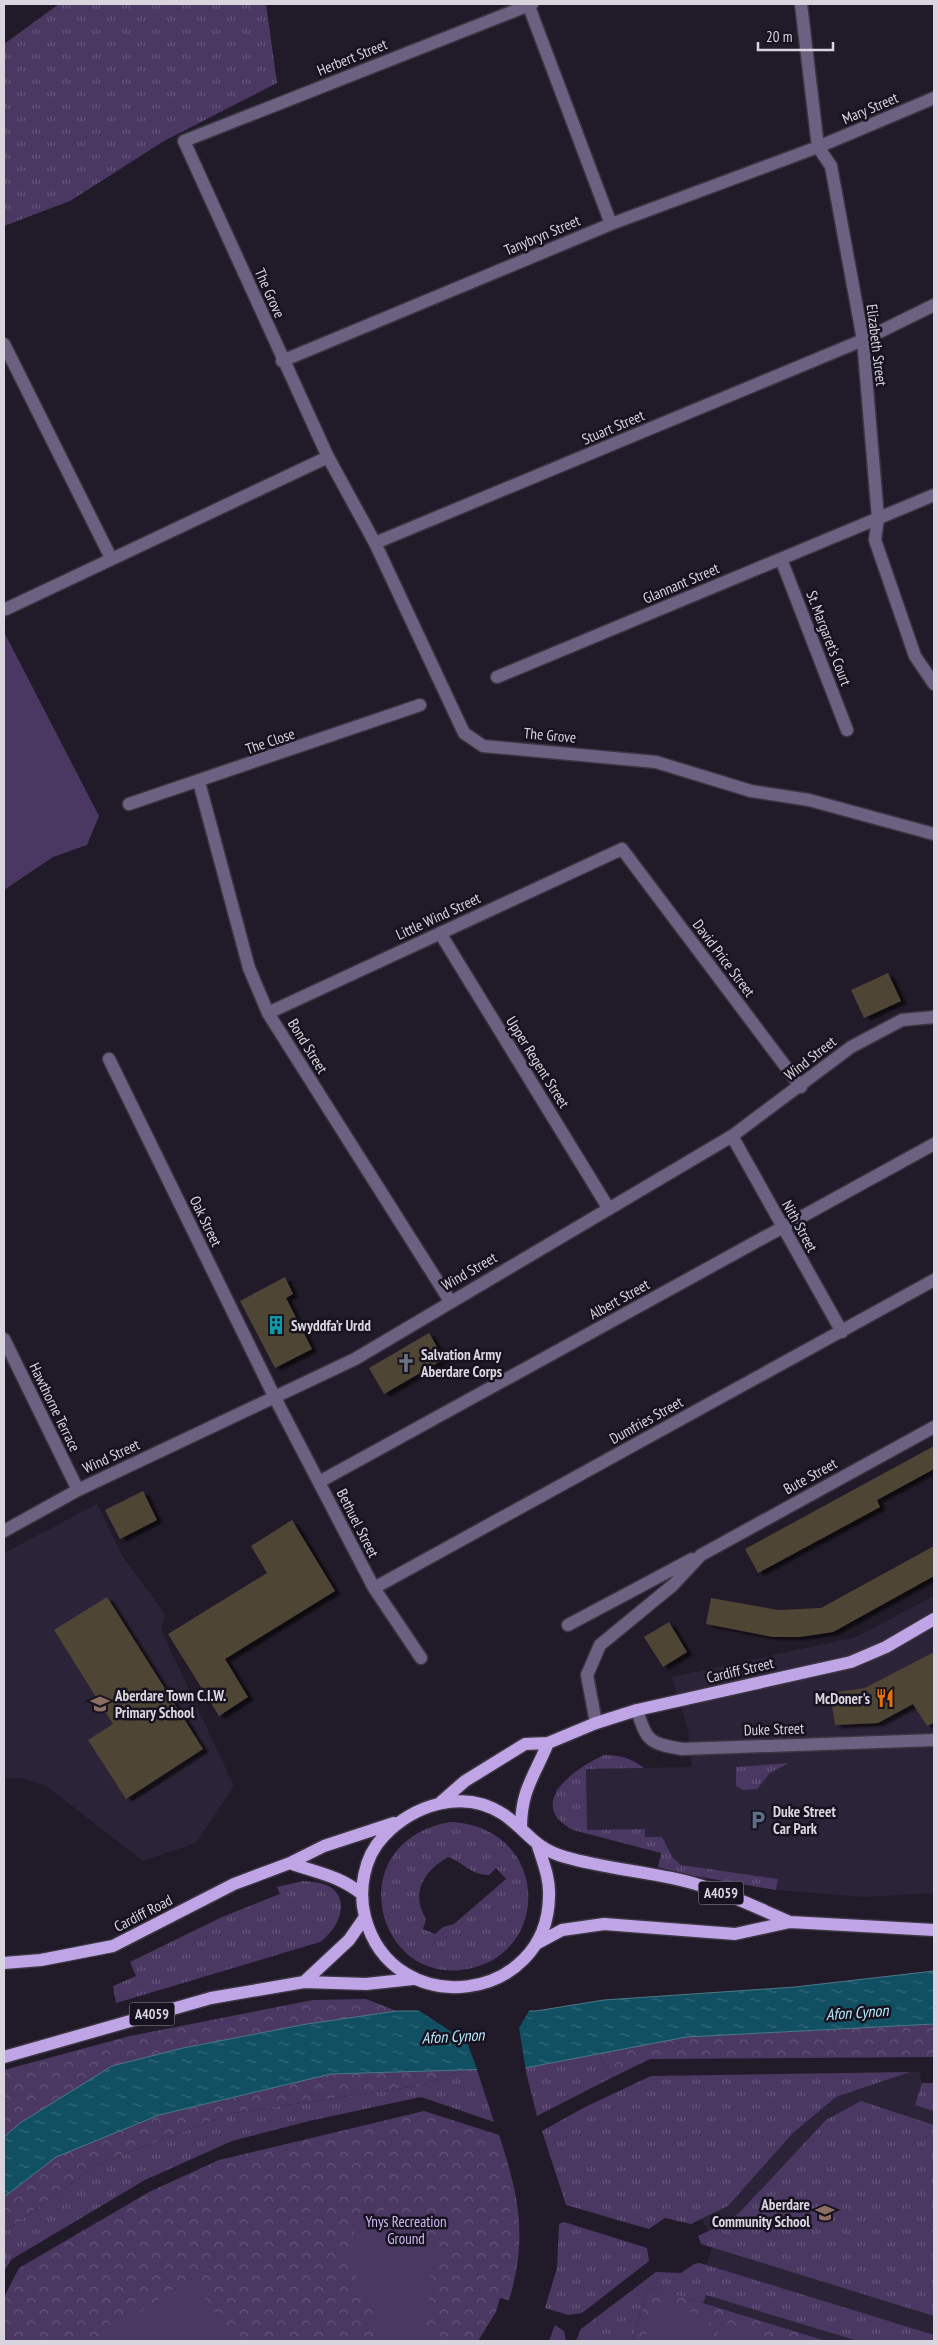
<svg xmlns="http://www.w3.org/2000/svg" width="938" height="2345" font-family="'PT Sans Narrow',sans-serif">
<defs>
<pattern id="grass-tufts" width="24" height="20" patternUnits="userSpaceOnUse" patternTransform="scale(1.25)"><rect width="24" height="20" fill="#4a3862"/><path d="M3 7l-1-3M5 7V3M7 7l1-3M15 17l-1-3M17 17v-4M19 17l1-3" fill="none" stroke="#645478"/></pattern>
<pattern id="forest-crowns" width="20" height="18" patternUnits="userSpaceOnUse" patternTransform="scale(1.25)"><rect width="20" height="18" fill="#4a3862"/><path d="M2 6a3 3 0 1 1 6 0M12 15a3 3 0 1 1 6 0" fill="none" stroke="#645478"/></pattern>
<pattern id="water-ripples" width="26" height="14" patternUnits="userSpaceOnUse" patternTransform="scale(1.25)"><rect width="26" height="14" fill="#115063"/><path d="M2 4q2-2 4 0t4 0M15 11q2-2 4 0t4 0" fill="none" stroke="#336879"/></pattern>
<filter id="shadow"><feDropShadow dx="5.5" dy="3" stdDeviation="1" flood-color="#0009"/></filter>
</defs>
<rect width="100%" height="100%" fill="#211b29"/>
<path fill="#2b2337" d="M97 1504 123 1557 165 1614 161 1630 234 1786 196 1843 143 1861 45 1785 20 1778 4 1779V1553Z
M934 1596V1893L864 1897 776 1890 778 1879 723 1871H690L676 1867 662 1848 582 1832 555 1790 576 1771 586 1769 692 1767 688 1730 672 1677 856 1637Z
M910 2072H919L922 2083H934V2341H632L704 2271 714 2241 702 2220 728 2206 793 2133 836 2097Z"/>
<path fill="url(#grass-tufts)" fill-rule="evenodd" d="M59 4H266L277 83 164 141 70 201 4 226V44Z
M604 1755C620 1755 631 1758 644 1768L586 1769 587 1830 645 1829V1837H662L673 1858 681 1865 778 1879 776 1890 689 1875 658 1867 661 1853 573 1830C524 1804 575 1768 604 1755Z
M789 1763 770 1773 757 1789 743 1790 736 1786V1767Z
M450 1822C551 1826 554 1959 461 1970 373 1980 342 1841 450 1822ZM448 1857C464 1863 471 1875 489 1875L496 1868 506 1879 454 1924 443 1927 435 1934 423 1929 426 1919C410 1893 424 1871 448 1857Z
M303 1881C313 1882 325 1882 333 1889 351 1905 335 1931 320 1942L116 2003 113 1986 136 1976 130 1962 222 1917 280 1894 277 1887Z
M598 2054 613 2077 537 2116 525 2068Z
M462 2070H477L494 2122 421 2097 309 2121 232 2141 145 2180 12 2259 4 2271V2232L98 2164 232 2113 424 2085Z
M910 2072 836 2097 793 2133 728 2206 691 2224 665 2218 649 2229 566 2205 542 2131 585 2107 651 2076Z
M922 2083H934V2111L915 2105Z
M861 2101 934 2125V2316L701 2244 698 2236 721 2225 739 2213 826 2120Z
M564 2222 647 2248 649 2261 582 2313 568 2315 545 2308 557 2268 559 2224Z
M700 2263 934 2335V2341H858L706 2295 703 2303 649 2287 632 2341H576L581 2329 656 2272 681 2273 694 2264Z
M555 2325 564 2331 566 2341H549Z"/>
<path fill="url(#forest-crowns)" d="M366 1999 397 2011 307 2024 183 2048 112 2066 4 2137V2070L130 2036 313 2000Z
M934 2024V2057L650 2059 613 2077 598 2054 686 2037Z
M462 2070 424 2085 232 2113 98 2164 4 2232V2197L8 2192 56 2157 159 2115 331 2074Z
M424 2111 499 2135C519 2196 528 2237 509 2300L500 2298 496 2312 478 2341H4V2297L19 2268 151 2191 219 2160Z
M649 2287 667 2292 826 2341H632Z"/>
<path fill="#4a3862" d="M4 632 99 816 87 845 53 857 4 890Z
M384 2210C408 2216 410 2234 419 2255L424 2256 431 2247 443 2259 429 2273C438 2295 428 2294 426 2312 425 2322 427 2332 427 2341H384L368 2301 347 2257 357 2223Z
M191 2277 235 2341H98Z
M657 2302 710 2319 703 2341H644Z
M721 2322 775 2339 774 2341H715Z"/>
<path fill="url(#water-ripples)" stroke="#4d7888" d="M934 1971V2024L686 2037 525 2068 331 2074 159 2115 56 2157 4 2197V2137L20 2123 112 2066 183 2048 307 2024 397 2011H536L604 2000 795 1987Z"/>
<path fill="#211b29" d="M415 2008 530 2009 519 2028 526 2071 478 2072 467 2042Z"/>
<path fill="#504436" filter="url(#shadow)" d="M888 973 901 1001 864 1018 851 990Z
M285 1277 293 1294 286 1298 312 1349 275 1368 240 1301Z
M429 1333 444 1359 384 1394 369 1368Z
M934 1446V1469L877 1500 880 1507 758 1573 745 1549Z
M143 1491 157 1520 120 1539 105 1510Z
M292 1520 335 1591 225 1659 248 1697 219 1716 168 1634 267 1573 251 1546Z
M934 1546V1576L833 1632 800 1637H773L706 1624 711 1598 778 1610 821 1608Z
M107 1597 203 1749 126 1799 88 1740 113 1724 54 1630Z
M669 1622 687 1652 663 1667 644 1637Z
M934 1652V1723L927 1726 913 1704 878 1723 835 1725 830 1693 865 1688Z"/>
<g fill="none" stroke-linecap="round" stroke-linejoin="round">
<g stroke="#3b3542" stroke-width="15">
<path id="minor" d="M528 4 611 224
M532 4 184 141 328 457 375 543 464 733 483 746 656 762 751 791 809 800 934 834
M801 4 818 147 831 166 863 340 878 518 875 540 915 656 934 684
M4 344 111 558
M282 361 611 224 818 147 934 98
M375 543 863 340 934 305
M781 559 847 730
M6 609 328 457
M497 677 934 495
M199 782 249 968 268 1013 450 1301
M129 804 420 705
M440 933 609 1209
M268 1013 622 849 801 1087
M109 1059 275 1398 374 1588 421 1658
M732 1136 842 1332
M4 1339 78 1490
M319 1482 934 1144
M4 1531 78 1490 355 1359 732 1136 851 1047 902 1020 934 1017
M374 1588 934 1280
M568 1625 692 1559
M637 1710C647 1742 649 1743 682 1749L934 1740
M596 1723 587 1675 600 1645 673 1585 701 1555 934 1427"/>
</g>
<g stroke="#3b3542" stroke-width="15">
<path id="major" d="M441 1802 465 1781 525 1744 548 1743 596 1723 637 1710 851 1662 886 1647 934 1619
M521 1828C521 1790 534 1777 548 1743
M538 1846C543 1862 550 1879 549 1896 548 2003 393 2023 365 1917 358 1890 364 1857 383 1837 413 1805 463 1788 503 1814 527 1830 533 1848 565 1857 613 1871 664 1872 711 1889 738 1898 764 1911 790 1922
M290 1863C317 1873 338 1875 362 1894
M536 1944 562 1930 604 1924 735 1934 790 1922 934 1930
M4 1963 41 1960 113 1946 234 1884 290 1863 324 1846 394 1823
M304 1982 349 1940 365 1917
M4 2057 211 1998 304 1982 366 1984 413 1979"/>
</g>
<use href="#minor" stroke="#6d6181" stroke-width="12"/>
<use href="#major" stroke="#bfa5e6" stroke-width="12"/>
</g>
<defs>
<g id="building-bare" transform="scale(1.5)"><path d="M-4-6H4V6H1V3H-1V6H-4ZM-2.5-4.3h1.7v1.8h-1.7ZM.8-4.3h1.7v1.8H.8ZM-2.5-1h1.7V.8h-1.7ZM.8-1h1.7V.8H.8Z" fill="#0f9aa8" stroke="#17121f" stroke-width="2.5" paint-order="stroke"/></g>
<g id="church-bare" transform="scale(1.5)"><path d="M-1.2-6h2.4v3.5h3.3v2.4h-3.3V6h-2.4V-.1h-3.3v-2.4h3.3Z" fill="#6b7280" stroke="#17121f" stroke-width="2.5" paint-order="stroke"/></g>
<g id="restaurant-bare" transform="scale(1.5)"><path d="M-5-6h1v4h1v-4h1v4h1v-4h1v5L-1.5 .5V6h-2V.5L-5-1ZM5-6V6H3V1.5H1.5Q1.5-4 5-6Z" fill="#e8710a" stroke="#17121f" stroke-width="2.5" paint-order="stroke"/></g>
<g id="school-bare" transform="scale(1.5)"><path d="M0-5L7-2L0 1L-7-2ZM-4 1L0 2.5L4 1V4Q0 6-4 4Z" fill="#8d6e63" stroke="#17121f" stroke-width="2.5" paint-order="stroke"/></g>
<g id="parking-bare" transform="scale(1.5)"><path d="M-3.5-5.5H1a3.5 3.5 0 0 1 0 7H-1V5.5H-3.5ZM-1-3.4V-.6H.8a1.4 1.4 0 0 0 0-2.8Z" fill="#5c6f8a" stroke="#17121f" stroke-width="2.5" paint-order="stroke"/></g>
</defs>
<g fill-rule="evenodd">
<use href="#building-bare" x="276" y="1325"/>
<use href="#church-bare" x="406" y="1363"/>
<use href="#restaurant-bare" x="885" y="1698"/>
<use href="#school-bare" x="100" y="1704"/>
<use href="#parking-bare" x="758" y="1820"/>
<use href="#school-bare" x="825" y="2213"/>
</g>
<g text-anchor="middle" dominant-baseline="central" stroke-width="5" stroke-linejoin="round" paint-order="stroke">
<g fill="#17121f" stroke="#9f9aa5" stroke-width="1">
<rect x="698.5" y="1881.5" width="45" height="23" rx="4"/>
<rect x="129.5" y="2002.5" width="45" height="23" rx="4"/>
</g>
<g font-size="14" font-weight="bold" fill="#d9d5df">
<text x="721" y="1893">A4059</text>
<text x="152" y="2014">A4059</text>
</g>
<g font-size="15" fill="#d9d5df" stroke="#17121f">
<text transform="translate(352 57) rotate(-22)">Herbert Street</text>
<text transform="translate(870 108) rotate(-23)">Mary Street</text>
<text transform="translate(542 235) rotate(-23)">Tanybryn Street</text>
<text transform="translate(270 293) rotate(66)">The Grove</text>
<text transform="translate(877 345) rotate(83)">Elizabeth Street</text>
<text transform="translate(613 427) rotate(-23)">Stuart Street</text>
<text transform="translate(681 583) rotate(-23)">Glannant Street</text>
<text transform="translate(829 638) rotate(69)">St. Margaret's Court</text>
<text transform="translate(550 735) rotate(5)">The Grove</text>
<text transform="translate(270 741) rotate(-19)">The Close</text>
<text transform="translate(438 916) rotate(-25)">Little Wind Street</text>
<text transform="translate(724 958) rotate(53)">David Price Street</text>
<text transform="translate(308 1046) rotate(58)">Bond Street</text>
<text transform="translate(810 1058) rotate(-38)">Wind Street</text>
<text transform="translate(538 1062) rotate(58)">Upper Regent Street</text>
<text transform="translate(206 1221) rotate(64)">Oak Street</text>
<text transform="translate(800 1226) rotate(61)">Nith Street</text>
<text transform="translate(469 1271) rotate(-30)">Wind Street</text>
<text transform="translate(619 1299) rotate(-29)">Albert Street</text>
<text transform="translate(55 1407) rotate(64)">Hawthorne Terrace</text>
<text transform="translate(646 1420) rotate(-29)">Dumfries Street</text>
<text transform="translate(111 1456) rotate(-25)">Wind Street</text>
<text transform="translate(810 1476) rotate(-29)">Bute Street</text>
<text transform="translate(358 1523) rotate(63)">Bethuel Street</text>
<text transform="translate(740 1670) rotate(-13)">Cardiff Street</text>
<text transform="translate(774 1729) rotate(-2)">Duke Street</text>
<text transform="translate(143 1913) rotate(-27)">Cardiff Road</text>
</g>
<g font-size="15" font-weight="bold" fill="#d9d5df" stroke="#17121f" text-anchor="start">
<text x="291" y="1325">Swyddfa’r Urdd</text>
<text x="421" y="1354">Salvation Army<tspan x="421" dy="17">Aberdare Corps</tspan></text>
<text x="115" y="1695">Aberdare Town C.I.W.<tspan x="115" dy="17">Primary School</tspan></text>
<text x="870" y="1698" text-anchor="end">McDoner's</text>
<text x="773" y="1811">Duke Street<tspan x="773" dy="17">Car Park</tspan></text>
<text x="810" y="2204" text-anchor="end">Aberdare<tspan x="810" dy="17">Community School</tspan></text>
</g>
<g font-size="15" fill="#d1b9f4" stroke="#17121f">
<text x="406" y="2221">Ynys Recreation<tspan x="406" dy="17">Ground</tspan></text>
</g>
<g font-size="16" font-style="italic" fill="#b8eafc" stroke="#17121f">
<text transform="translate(857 2012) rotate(-4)">Afon Cynon</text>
<text transform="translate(453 2036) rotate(-3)">Afon Cynon</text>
</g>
</g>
<rect width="938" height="2345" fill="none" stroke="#d9d5df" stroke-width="10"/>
<path d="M758 42v8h75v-8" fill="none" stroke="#d9d5df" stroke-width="2.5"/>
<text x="766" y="42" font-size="15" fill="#d9d5df" stroke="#17121f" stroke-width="4" paint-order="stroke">20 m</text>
</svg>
